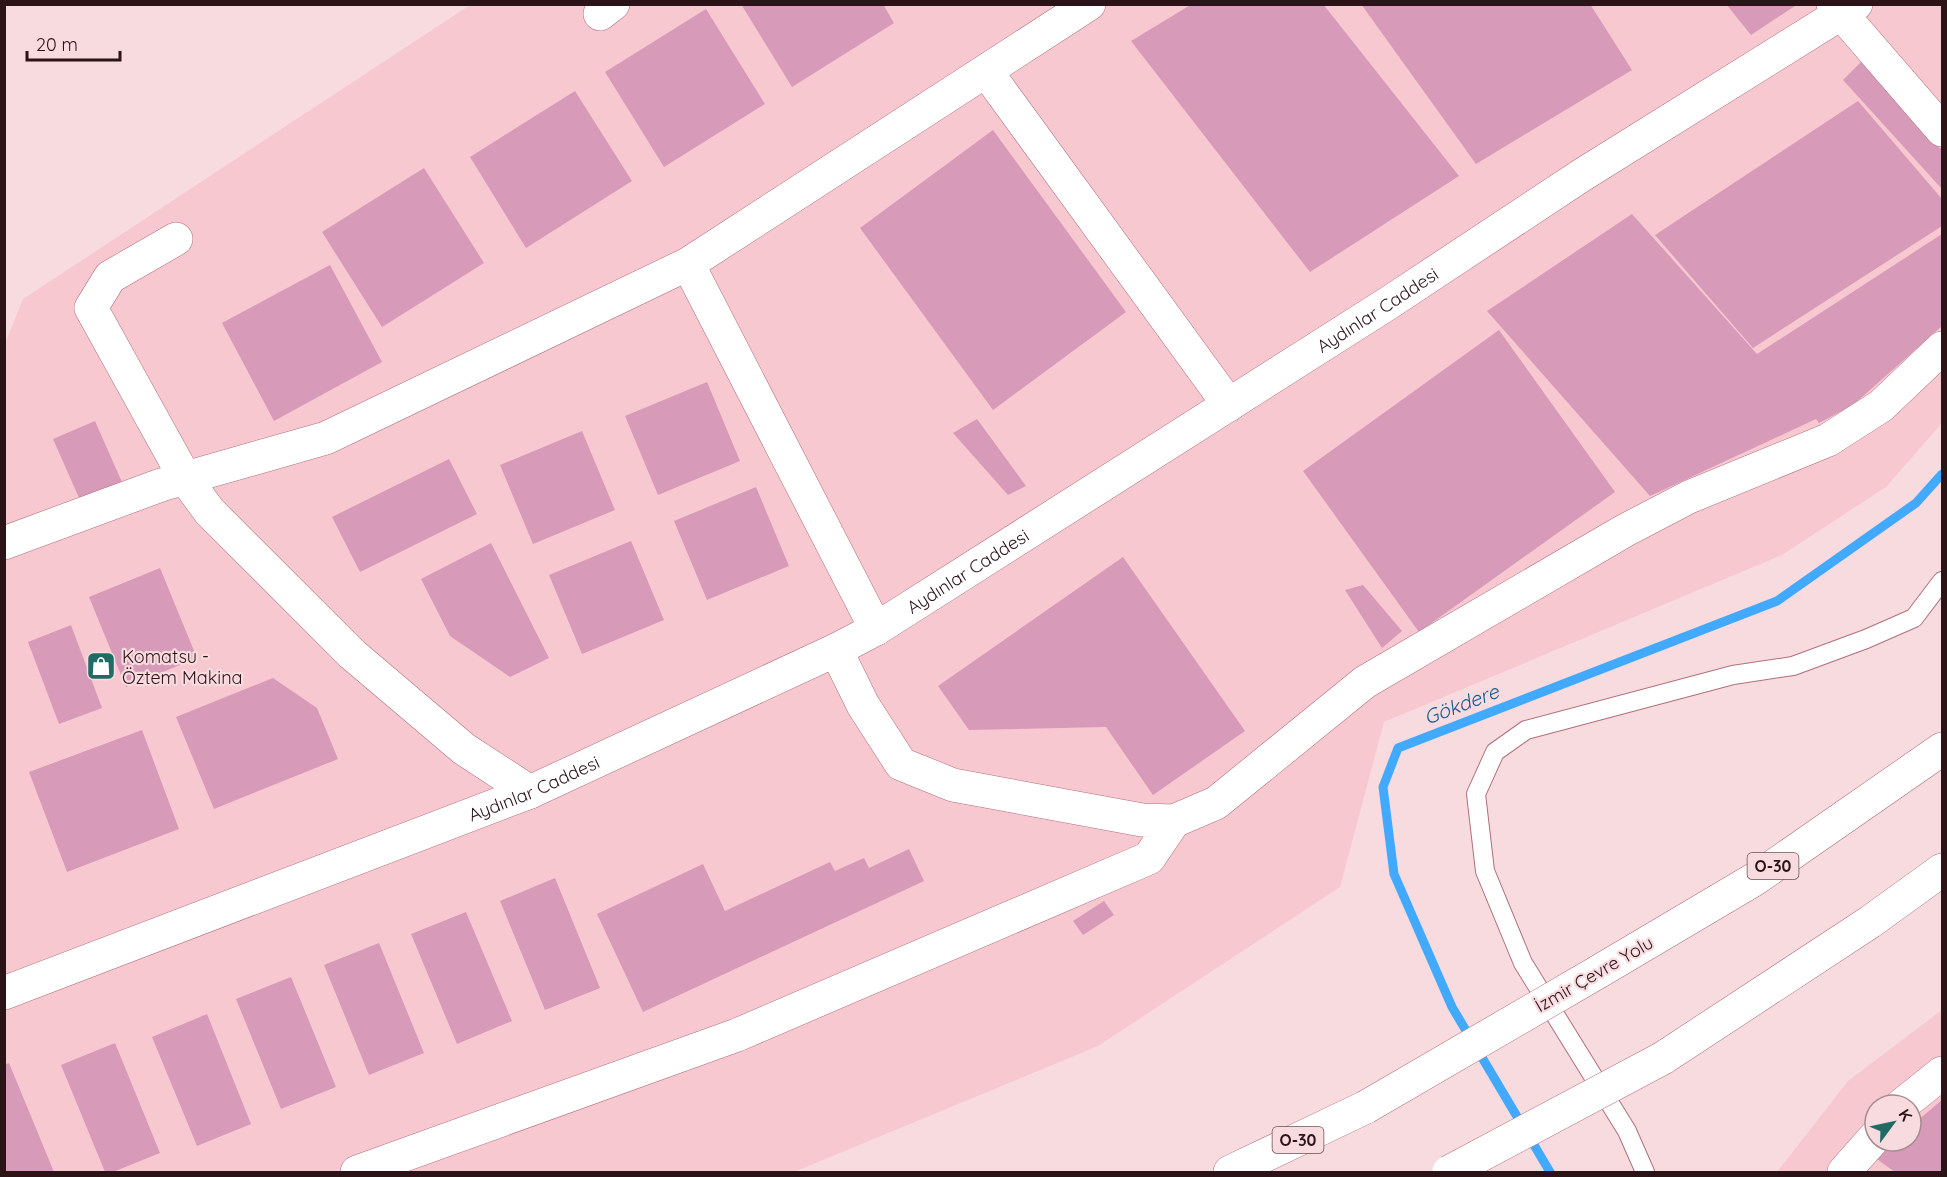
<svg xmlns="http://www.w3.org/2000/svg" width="1947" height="1177" font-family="Quicksand,sans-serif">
<rect width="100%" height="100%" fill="#f8dbdf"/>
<path fill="#f8c8d0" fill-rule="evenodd" d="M470 5H1942V423L1886 487 1782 555 1384 722 1340 887 1098 1046 794 1172H5L4 346 23 299Z
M1942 1010V1172H1777L1848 1081ZM1875 1105H1911V1141H1875Z"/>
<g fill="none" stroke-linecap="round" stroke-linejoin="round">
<path stroke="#41a9fe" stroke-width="9" d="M1550 1172 1452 1007 1394 874 1383 787 1398 748 1777 601 1916 503 1942 474"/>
</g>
<path fill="#d79ab9" d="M741 4H883L894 23 792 87Z
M1192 4H1323L1459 176 1310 272 1131 41Z
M1361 4H1590L1632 70 1476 164Z
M1726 4H1798L1751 35Z
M706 9 765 104 664 167 605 72Z
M1861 62 1942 150V189L1843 80Z
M575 91 632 181 526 248 470 157Z
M1858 101 1942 199V226L1753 348 1655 235Z
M993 130 1126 312 993 410 860 228Z
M424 168 484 263 382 327 322 232Z
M1632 214 1757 354 1942 234V326L1853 405 1819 423 1816 419 1650 496 1487 311Z
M330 265 382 362 274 421 222 323Z
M1499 330 1615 492 1419 632 1303 471Z
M707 382 740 461 658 495 625 416Z
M977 419 1026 486 1008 495 953 433Z
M95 421 125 489 83 507 53 439Z
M582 431 615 510 533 544 500 465Z
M449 459 477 514 360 572 332 517Z
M756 487 789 566 707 600 674 521Z
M631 541 664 620 582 654 549 575Z
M491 543 549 658 510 677 450 636 421 579Z
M1123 557 1245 731 1153 795 1106 727 969 730 938 686Z
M160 568 197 658 126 687 89 597Z
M1363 585 1402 631 1382 648 1345 590Z
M71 625 102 708 59 724 28 642Z
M273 678 317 708 338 759 214 809 176 717Z
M142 730 179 829 67 872 29 772Z
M909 849 924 881 643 1012 597 914 703 864 725 911 830 862 835 871 864 858 869 868Z
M555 878 600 988 545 1010 500 901Z
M1104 901 1114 915 1083 935 1073 921Z
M466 912 512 1021 457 1044 411 934Z
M379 943 424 1053 369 1075 324 965Z
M291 977 336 1087 281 1109 236 999Z
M207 1014 251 1124 197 1146 152 1037Z
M115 1043 160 1153 113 1172H105L61 1065Z
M9 1063 54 1172H4V1065Z
M1942 1100V1172H1895L1874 1157 1893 1141H1911V1126Z"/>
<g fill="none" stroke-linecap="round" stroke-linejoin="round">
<g stroke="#b0707c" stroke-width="20">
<path id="lane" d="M1645 1172 1627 1131 1523 963 1485 871 1476 794 1495 752 1526 730 1733 675 1793 666 1866 639 1914 618 1942 581"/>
</g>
<g stroke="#b0707c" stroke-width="34">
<path id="street" d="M1833 4 1942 130
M600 14 613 4
M986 71 1229 405
M176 239 110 277 91 308 185 478 209 511 352 654 464 749 530 792
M688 264 876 629
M4 543 161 485 326 438 688 264 1089 4
M836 650 863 705 901 764 953 785 1142 820 1174 821 1216 803 1365 682 1624 531 1689 497 1828 440 1881 406 1942 348
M357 1172 737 1035 1149 858 1174 821"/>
</g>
<g stroke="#b0707c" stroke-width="34">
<g id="secondary">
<path id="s1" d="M4 993 530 792 836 650 876 629 1387 304 1582 175 1856 4"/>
<path d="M1902 1105 1942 1073"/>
<path d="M1844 1172 1875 1137"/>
</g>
</g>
<g stroke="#b0707c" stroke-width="34">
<path id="highway" d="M1598 972 1755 879 1942 749
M1663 1058 1870 922 1942 870
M1230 1172 1366 1107"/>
</g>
<use href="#lane" stroke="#fff" stroke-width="18"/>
<use href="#street" stroke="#fff" stroke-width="33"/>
<use href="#secondary" stroke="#fff" stroke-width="33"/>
<use href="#highway" stroke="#fff" stroke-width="33"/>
<g stroke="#b0707c" stroke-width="34" stroke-linecap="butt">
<path id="highway-bridge" d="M1366 1107 1598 972
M1449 1172 1663 1058"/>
</g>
<use href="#highway-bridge" stroke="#fff" stroke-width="33"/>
</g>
<defs>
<g id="shop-square" transform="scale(1.5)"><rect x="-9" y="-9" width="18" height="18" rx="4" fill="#206b64" stroke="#f8dbdf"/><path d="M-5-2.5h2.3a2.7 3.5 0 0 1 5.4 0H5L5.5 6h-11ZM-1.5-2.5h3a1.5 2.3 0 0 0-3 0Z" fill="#fff"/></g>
</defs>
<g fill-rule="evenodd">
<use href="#shop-square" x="101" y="666"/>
</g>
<g text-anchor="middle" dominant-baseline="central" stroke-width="4.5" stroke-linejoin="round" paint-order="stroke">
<g fill="#f8dbdf" stroke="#684f54" stroke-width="1.5">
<rect x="1747.5" y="853" width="51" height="26" rx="4.5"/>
<rect x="1272.5" y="1127" width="51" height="26" rx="4.5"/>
</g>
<g font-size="16" font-weight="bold" fill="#2b1318">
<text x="1773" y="866">O-30</text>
<text x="1298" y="1140">O-30</text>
</g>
<g font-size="18" fill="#2b1318" stroke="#f8dbdf">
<text stroke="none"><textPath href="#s1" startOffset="1540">Aydınlar Caddesi</textPath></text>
<text stroke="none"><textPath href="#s1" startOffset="1054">Aydınlar Caddesi</textPath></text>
<text stroke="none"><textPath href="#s1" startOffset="568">Aydınlar Caddesi</textPath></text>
<text transform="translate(1594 974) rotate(-30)">İzmir Çevre Yolu</text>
</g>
<g font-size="18" fill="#2b1318" stroke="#f8dbdf" text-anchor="start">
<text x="122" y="656">Komatsu -<tspan x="122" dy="21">Öztem Makina</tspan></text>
</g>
<g font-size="20" font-style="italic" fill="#105a90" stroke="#f8dbdf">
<text transform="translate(1461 704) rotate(-21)">Gökdere</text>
</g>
</g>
<rect width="1947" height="1177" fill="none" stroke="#2b1318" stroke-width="12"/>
<g transform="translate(1893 1123) rotate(57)"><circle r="28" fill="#f8dbdf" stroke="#a68b8f" stroke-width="1.5"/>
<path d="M0-4.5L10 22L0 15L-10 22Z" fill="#206b64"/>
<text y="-9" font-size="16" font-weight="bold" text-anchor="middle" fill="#2b1318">K</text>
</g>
<path d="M27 51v9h93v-9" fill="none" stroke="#2b1318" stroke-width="3"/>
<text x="36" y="51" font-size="18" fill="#2b1318" stroke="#f8dbdf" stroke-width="4.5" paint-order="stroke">20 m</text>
</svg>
